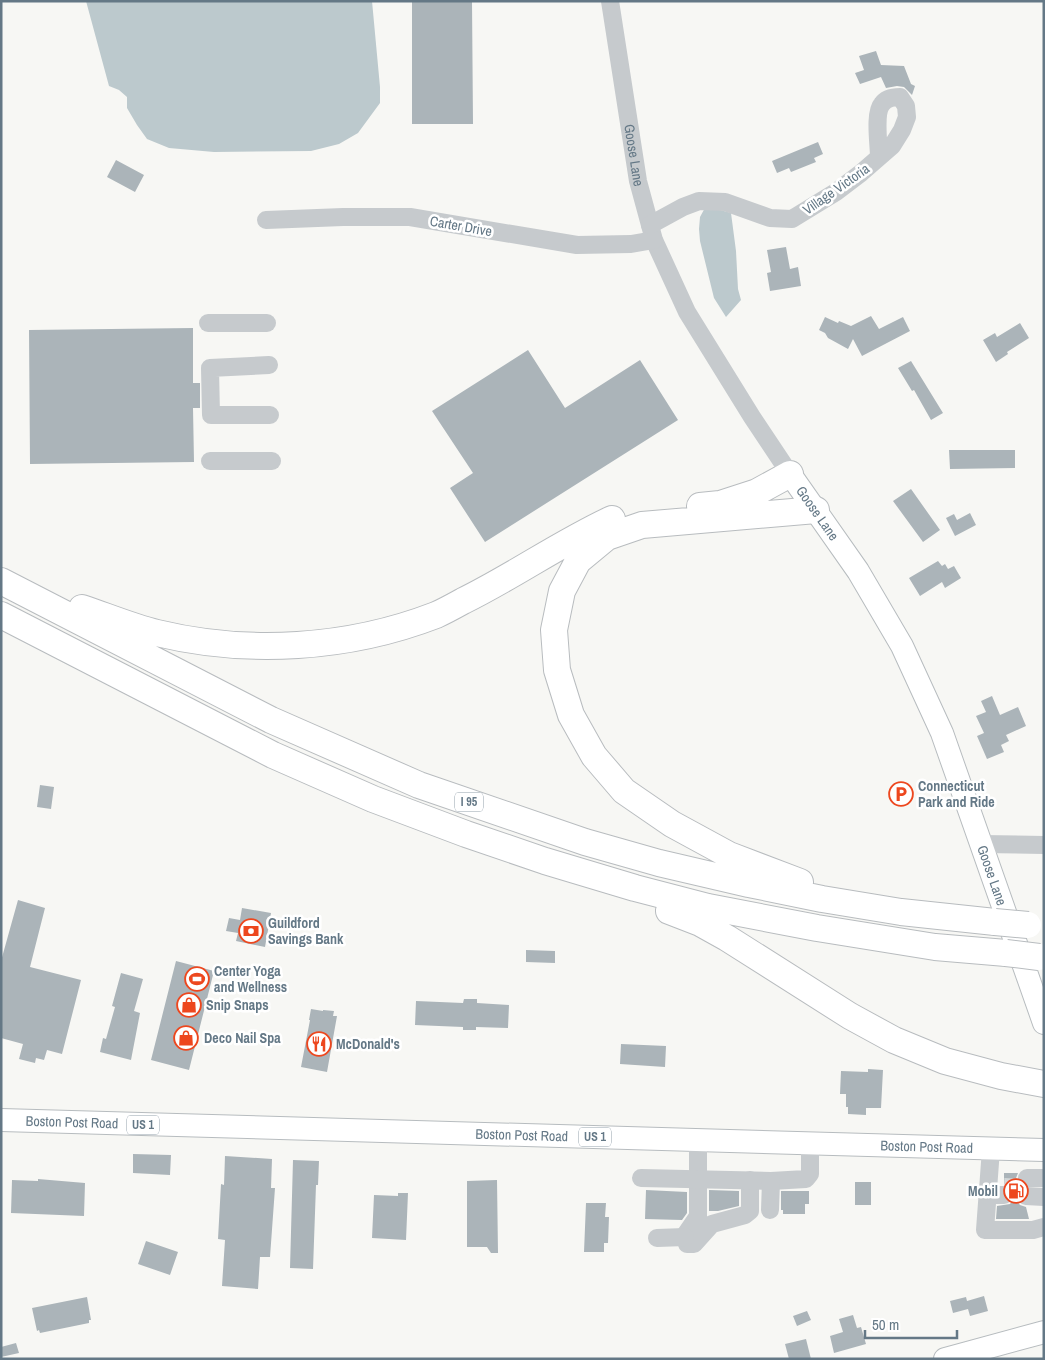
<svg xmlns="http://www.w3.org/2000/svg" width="1045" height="1360" font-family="'Archivo Narrow',sans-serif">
<rect width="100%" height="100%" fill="#f7f7f4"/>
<path fill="#bcc9cd" d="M86 1H372L380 87V103L358 133 339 144 311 151 214 152 169 148 147 139 137 125 127 108V97L119 90 109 86Z
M706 206 731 213 736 251 738 289 741 300 726 317 714 298 700 241 699 229 700 217Z"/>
<path fill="#abb4b9" d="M412 1H472L473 124H412Z
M876 51 881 65 904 66 911 84 915 86 912 95 904 87 897 86 886 88 881 77 860 84 855 73 864 70 859 56Z
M818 142 823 154 814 158 816 162 791 172 789 168 777 173 772 161Z
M116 160 144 175 135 192 107 177Z
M786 247 790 269 798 267 801 286 770 291 767 273 771 272 767 250Z
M871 316 879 329 903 317 910 331 862 356 853 339 848 349 828 338 825 333 819 330 825 317 838 323 839 321 851 326Z
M1020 323 1029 338 1007 352 1008 354 996 362 983 340 995 333 997 337Z
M193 328V383H200V408H193L194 462 30 464 29 330Z
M528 350 565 408 640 360 678 420 485 542 450 488 473 473 432 411Z
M911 361 943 413 931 420 914 390 912 391 898 368Z
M949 450H1015V468L950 469Z
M911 489 940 530 923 542 893 501Z
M970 513 976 525 955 536 946 518 954 514 957 520Z
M938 561 942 566 945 564 948 569 954 566 961 578 945 588 942 582 920 596 909 578Z
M992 696 1000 715 1018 707 1026 726 1006 735 1009 741 1001 745 1004 752 987 759 977 736 984 733 976 716 986 712 981 701Z
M40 785 54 787 51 809 37 807Z
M18 900 45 908 30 967 81 980 62 1054 47 1050 44 1060 36 1058 35 1063 19 1059 23 1044 1 1038V961Z
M242 908 271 913 265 947 236 941 238 933 226 931 229 918 240 920Z
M526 950 555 951V963L526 962Z
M176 961 214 971 189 1070 151 1060Z
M121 973 143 979 134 1011 140 1013 131 1060 100 1052 103 1038 106 1039 115 1007 112 1006Z
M464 999H477V1003L509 1005 508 1028 476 1027V1030H463V1027L415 1025 416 1001 463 1003Z
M311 1009 323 1011V1010L334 1011 333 1016H337L327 1072 301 1067 310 1020H309Z
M621 1044 666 1046 665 1067 620 1064Z
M868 1069 883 1070 881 1108H866V1115L848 1114V1107H846V1094H840L841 1071 868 1072Z
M133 1154 171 1155 170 1175 133 1173Z
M225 1156 272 1159 271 1188H275L270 1257H260L258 1289 222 1286 225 1240 218 1239 221 1184 224 1185Z
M293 1160 319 1161 318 1185H316L313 1269 290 1268Z
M1004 1173H1018L1016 1178 1018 1183 1021 1187 1017 1191 1015 1196 1016 1200 1020 1205 1026 1207 1029 1219H996L997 1206 1010 1204 1013 1200 1015 1195 1013 1189 1009 1186 1004 1184Z
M38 1179 85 1183 84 1216 11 1213 12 1180 38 1181Z
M497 1180 498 1253H491L487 1247H467V1181Z
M855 1182H871V1205H855Z
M646 1190 687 1192V1213L682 1220 645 1219Z
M709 1190 739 1191V1206L718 1211H709Z
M781 1191H809V1204H805V1214H783V1210H781Z
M398 1193H408L406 1240 372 1238 374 1195 398 1196Z
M586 1203H606L605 1217H609L608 1243H604V1252H584Z
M146 1241 178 1252 170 1275 138 1264Z
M984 1296 988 1311 970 1316 968 1309 953 1313 950 1301 966 1297 967 1301Z
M87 1297 91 1320H89V1323L40 1333 39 1330 37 1331 32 1308Z
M807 1311 811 1320 797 1326 793 1316Z
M853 1315 857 1328 861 1327 866 1344 834 1353 830 1336 843 1332 839 1319Z
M806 1339 811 1359H789L785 1344Z
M16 1343 19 1353 1 1357V1347Z"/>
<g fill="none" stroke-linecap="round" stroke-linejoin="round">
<path stroke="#d2d7d8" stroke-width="18" stroke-dasharray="18 9" stroke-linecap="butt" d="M1004 1187 1026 1188"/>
<g stroke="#b7bcbf" stroke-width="24">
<g id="major">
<path id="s2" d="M790 474 858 571 902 646 942 733 1044 1023"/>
<path id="s3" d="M1 1120 1044 1150"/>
<path d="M945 1359 1044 1332"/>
</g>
</g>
<g stroke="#b8bcbf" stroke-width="28">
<path id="highway" d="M700 506 720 504 757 492 790 474
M1 581 271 720 419 785 585 842 659 863 749 884 822 899 901 912 995 922
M82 608C106 616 132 627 157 633 248 655 348 649 436 615 445 611 454 606 463 601 514 576 560 543 612 519
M1 615 273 755 373 799 466 834 545 861 635 888 708 907 817 928 935 947 1006 953
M800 882 729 855 672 824 624 791 594 756 571 715 557 670 554 630 562 591 578 561 607 537 642 525 816 510
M669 911 700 923 727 938 850 1016 894 1040 945 1061 1001 1076 1044 1084"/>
</g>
<g stroke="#c6cacd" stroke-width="18">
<path id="s1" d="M610 1 638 181 654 240 687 312 752 417 790 474"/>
<path d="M266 220 343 217H410L577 245 631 244 654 240"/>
<path d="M650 225 683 207 699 201 725 202 770 218 792 219 836 192 861 173 892 146 902 130 907 117 906 106 900 97C893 97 886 98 882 104 874 113 879 145 879 157"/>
<path d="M208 323H267"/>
<path d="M269 365 210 368 211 415H270"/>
<path d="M210 461H272"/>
<path d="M981 844 1044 845"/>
<path d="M698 1140V1216L685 1235 687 1244H694L712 1224 745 1215 750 1211V1180"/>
<path d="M991 1149 985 1230H1033L1044 1227"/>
<path d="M641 1178 771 1181 806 1179 810 1174V1144"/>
<path d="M1027 1178H1044"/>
<path d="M987 1195H1004"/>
<path d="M1026 1196 1044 1197"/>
<path d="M770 1210 771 1181"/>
<path d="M657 1238 685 1237"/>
</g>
<use href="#major" stroke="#fff" stroke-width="22"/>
<use href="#highway" stroke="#fff" stroke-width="26"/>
<g stroke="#b8bcbf" stroke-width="28" stroke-linecap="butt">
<path id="highway-bridge" d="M995 922 1028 925
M1006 953 1039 957"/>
</g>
<use href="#highway-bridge" stroke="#fff" stroke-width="26"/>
</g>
<defs>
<g id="parking-ring" transform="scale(1.25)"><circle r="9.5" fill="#fff" stroke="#ed471e" stroke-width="1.5"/><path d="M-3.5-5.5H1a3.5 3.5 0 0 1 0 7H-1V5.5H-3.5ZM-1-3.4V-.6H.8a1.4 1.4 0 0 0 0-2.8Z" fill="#ed471e"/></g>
<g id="bank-ring" transform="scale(1.25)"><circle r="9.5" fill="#fff" stroke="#ed471e" stroke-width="1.5"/><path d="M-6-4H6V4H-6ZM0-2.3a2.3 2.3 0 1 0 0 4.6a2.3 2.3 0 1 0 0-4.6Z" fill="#ed471e"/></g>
<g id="stadium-ring" transform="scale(1.25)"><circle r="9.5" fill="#fff" stroke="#ed471e" stroke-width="1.5"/><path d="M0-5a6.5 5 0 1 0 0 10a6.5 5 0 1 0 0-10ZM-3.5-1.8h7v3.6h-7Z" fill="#ed471e"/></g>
<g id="shop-ring" transform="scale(1.25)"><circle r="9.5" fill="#fff" stroke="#ed471e" stroke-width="1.5"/><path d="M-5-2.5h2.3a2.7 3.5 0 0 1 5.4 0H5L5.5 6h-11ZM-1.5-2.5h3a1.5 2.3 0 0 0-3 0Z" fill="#ed471e"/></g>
<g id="restaurant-ring" transform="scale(1.25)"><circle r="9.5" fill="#fff" stroke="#ed471e" stroke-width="1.5"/><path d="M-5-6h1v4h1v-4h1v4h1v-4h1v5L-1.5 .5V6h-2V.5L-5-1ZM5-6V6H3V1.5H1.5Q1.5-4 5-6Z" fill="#ed471e"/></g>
<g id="fuel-ring" transform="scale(1.25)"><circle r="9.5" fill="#fff" stroke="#ed471e" stroke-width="1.5"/><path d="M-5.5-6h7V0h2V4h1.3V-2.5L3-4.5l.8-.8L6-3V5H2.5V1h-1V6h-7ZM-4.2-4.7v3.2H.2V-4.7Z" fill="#ed471e"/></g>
</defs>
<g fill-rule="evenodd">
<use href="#parking-ring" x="901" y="794"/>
<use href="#bank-ring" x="251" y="931"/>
<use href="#stadium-ring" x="197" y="979"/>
<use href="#shop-ring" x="189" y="1005"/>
<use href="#shop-ring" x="186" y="1038"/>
<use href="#restaurant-ring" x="319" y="1044"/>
<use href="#fuel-ring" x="1016" y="1191"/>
</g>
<g text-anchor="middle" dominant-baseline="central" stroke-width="5" stroke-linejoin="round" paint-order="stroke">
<g fill="#fff" stroke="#92a0aa" stroke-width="1">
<rect x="455" y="792.5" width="28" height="19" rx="4"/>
<rect x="127" y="1115.5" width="32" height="19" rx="4"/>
<rect x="579" y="1127.5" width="32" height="19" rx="4"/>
</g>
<g font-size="12" font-weight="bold" fill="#647886">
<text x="469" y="802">I 95</text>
<text x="143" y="1125">US 1</text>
<text x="595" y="1137">US 1</text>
</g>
<g font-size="14" fill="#647886" stroke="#fff">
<text stroke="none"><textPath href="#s1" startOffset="156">Goose Lane</textPath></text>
<text transform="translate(836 189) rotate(-35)">Village Victoria</text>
<text transform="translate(461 226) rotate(10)">Carter Drive</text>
<text stroke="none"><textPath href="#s2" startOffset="48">Goose Lane</textPath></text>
<text stroke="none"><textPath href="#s2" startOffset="452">Goose Lane</textPath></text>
<text stroke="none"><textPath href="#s3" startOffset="71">Boston Post Road</textPath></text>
<text stroke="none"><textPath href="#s3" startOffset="521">Boston Post Road</textPath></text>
<text stroke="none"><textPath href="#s3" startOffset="926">Boston Post Road</textPath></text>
</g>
<g font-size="14" font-weight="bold" fill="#647886" stroke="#fff" text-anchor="start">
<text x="918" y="786">Connecticut<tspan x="918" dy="16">Park and Ride</tspan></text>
<text x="268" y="923">Guildford<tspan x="268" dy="16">Savings Bank</tspan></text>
<text x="214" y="971">Center Yoga<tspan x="214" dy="16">and Wellness</tspan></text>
<text x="206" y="1005">Snip Snaps</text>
<text x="204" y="1038">Deco Nail Spa</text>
<text x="336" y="1044">McDonald's</text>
<text x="998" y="1191" text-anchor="end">Mobil</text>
</g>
</g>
<rect width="1045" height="1360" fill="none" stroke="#647886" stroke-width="5"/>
<path d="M865 1330v8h92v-8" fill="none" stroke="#647886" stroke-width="2.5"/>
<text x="872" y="1330" font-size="15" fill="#647886" stroke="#ffffff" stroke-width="4" paint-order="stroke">50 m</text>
</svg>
